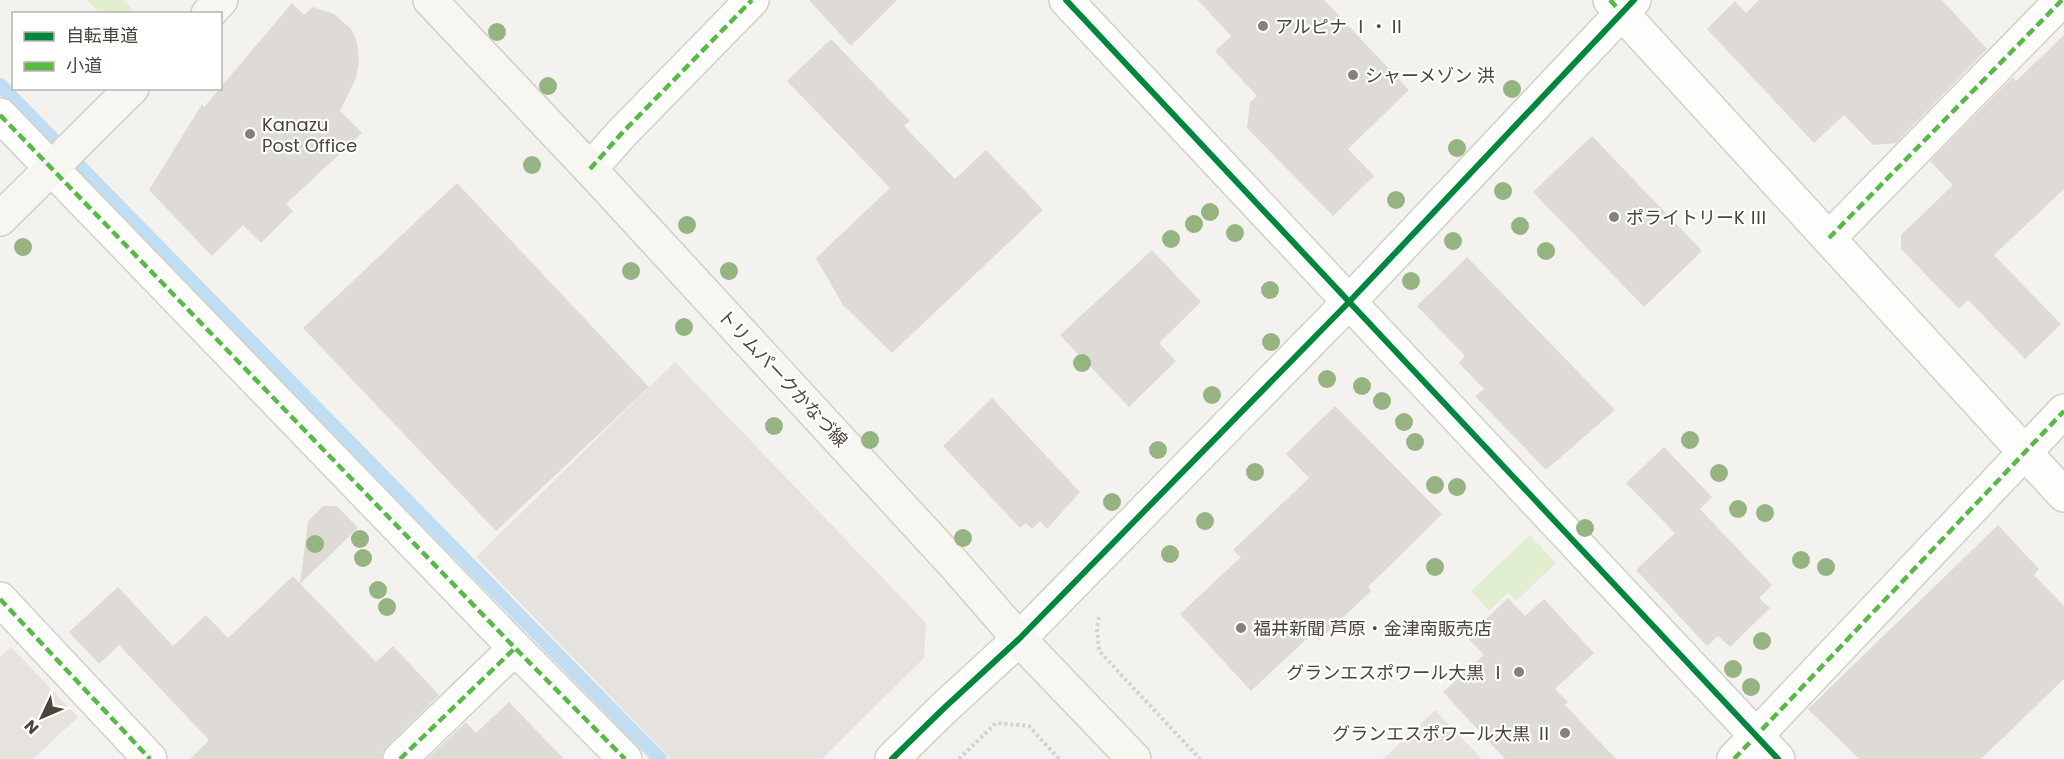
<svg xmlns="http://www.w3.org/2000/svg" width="2064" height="759" font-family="Poppins,'Noto Sans JP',sans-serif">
<rect width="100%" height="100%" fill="#f4f2ee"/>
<path fill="#e1eecf" d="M87 0H123L134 11 131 13H100Z
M1530 535 1556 563 1516 601 1508 593 1489 611 1471 591Z"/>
<path fill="#e6e3df" d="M675 362 926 623 924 658 822 759H671L476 557Z
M11 647 78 717 33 759H0V657Z
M1435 710 1482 759H1383Z"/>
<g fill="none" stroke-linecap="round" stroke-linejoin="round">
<path stroke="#c0ddf1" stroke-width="14" d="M0 85 660 759"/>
</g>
<path fill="#dedbd6" d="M809 0H897L851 46Z
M1198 0H1324L1409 90 1348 149 1374 176 1333 216 1247 128 1250 102 1257 96 1215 51 1231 36Z
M1759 0H1942L1987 49 1896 143 1873 145 1844 115 1814 143 1707 29 1735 1 1746 13Z
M292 3 304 15 313 7 334 14 351 29 357 42 359 61 356 78 340 111 362 133 286 204 293 211 261 243 243 225 212 256 149 190 202 104 204 107Z
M2064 35V189L1994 255 2061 324 2025 359 1968 300 1959 309 1901 249V235L1953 185 1930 161 2013 77 2016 81Z
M831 39 910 121 904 126 955 179 986 150 1043 210 892 353 843 305 816 258 890 188 787 81Z
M1592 136 1702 251 1644 307 1533 192Z
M457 183 649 387 496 531 303 328Z
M1152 250 1201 302 1159 343 1176 361 1129 407 1060 335Z
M1467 257 1615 410 1546 470 1475 396 1484 389 1459 363 1465 356 1417 306Z
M992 398 1080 492 1047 529 1040 521 1032 529 1026 523 1020 528 943 446Z
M1335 406 1442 514 1368 587 1371 591 1319 640 1313 633 1251 691 1180 614 1241 557 1233 550 1309 478 1286 454Z
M1664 447 1712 497 1700 509 1772 585 1759 598 1770 608 1730 647 1718 636 1707 646 1636 570 1675 533 1626 483Z
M323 506H337L358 528 300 584 308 521Z
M1998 525 2039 569 2034 575 2064 606V679L1981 759H1859L1808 709Z
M293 576 376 662 393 646 439 695 387 746 382 753V759H190L209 740 119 645 99 664 69 632 118 587 173 646 206 615 228 638Z
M1508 598 1525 616 1544 599 1594 653 1555 689 1568 702 1565 705 1616 759H1505L1443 692 1484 655 1467 637Z
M509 702 564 759H427L466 722 476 733Z"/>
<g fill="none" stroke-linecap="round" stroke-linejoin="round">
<g stroke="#d2d0cb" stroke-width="36">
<path id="street" d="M1066 0 1778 759
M1610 0 2064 495
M0 115 515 648 625 759
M590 169 622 133 752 0
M1829 238 2062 0
M0 599 150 759
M400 759 515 648
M892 759 943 709 1019 639 1349 302 1634 0
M1734 759 2064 411"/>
</g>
<g stroke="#d3cfc5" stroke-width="36">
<path id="secondary" d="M430 0 590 169 953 563 1019 639 1134 759
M208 14 221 0
M0 219 132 88"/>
</g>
<path stroke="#d3d2cc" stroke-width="4" stroke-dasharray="3 3" stroke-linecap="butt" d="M1099 617 1097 628 1099 651 1200 759
M959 759 996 723 1029 726 1059 759"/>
<use href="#street" stroke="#fdfdfc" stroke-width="33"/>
<use href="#secondary" stroke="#f7f6f1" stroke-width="33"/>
<path stroke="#58b947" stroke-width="4.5" stroke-dasharray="9 4.5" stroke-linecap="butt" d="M1610 0 1622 13
M0 115 515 648 625 759
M590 169 622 133 752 0
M1829 238 2062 0
M0 599 150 759
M400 759 515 648
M1734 759 2064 411"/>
<g stroke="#fff" stroke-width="10">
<path id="cycleway" d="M1066 0 1778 759
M892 759 943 709 1019 639 1349 302 1634 0"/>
</g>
<use href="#cycleway" stroke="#00873e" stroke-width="6"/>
</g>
<g fill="#96b382">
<circle cx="497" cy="32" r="9"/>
<circle cx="548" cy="86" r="9"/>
<circle cx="1512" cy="89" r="9"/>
<circle cx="1457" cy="148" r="9"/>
<circle cx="532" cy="165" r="9"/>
<circle cx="1503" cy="191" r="9"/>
<circle cx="1396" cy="200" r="9"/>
<circle cx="1210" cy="212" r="9"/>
<circle cx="1194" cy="224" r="9"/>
<circle cx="687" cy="225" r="9"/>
<circle cx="1520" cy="226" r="9"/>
<circle cx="1235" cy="233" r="9"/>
<circle cx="1171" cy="239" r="9"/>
<circle cx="1453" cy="241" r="9"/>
<circle cx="23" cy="247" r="9"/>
<circle cx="1546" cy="251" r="9"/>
<circle cx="631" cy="271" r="9"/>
<circle cx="729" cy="271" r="9"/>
<circle cx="1411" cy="281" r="9"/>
<circle cx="1270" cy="290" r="9"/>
<circle cx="684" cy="327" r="9"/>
<circle cx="1271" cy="342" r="9"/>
<circle cx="1082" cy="363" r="9"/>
<circle cx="1327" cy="379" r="9"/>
<circle cx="1362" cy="386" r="9"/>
<circle cx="1212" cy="395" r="9"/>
<circle cx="1382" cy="401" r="9"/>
<circle cx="1404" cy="422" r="9"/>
<circle cx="774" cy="426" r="9"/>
<circle cx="870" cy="440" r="9"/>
<circle cx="1690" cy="440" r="9"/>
<circle cx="1415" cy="442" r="9"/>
<circle cx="1158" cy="450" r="9"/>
<circle cx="1255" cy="472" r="9"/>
<circle cx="1719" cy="473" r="9"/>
<circle cx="1435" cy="485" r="9"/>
<circle cx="1457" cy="487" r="9"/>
<circle cx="1112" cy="502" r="9"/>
<circle cx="1738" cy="509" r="9"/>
<circle cx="1765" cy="513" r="9"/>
<circle cx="1205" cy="521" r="9"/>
<circle cx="1585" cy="528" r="9"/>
<circle cx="963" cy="538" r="9"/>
<circle cx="360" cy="539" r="9"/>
<circle cx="315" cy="544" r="9"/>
<circle cx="1170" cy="554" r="9"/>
<circle cx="363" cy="558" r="9"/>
<circle cx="1801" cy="560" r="9"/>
<circle cx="1435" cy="567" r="9"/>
<circle cx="1826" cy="567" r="9"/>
<circle cx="378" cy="590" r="9"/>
<circle cx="387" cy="607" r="9"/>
<circle cx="1762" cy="641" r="9"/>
<circle cx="1733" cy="669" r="9"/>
<circle cx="1751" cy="687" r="9"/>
</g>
<g fill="#868178" stroke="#fff" stroke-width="2">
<circle cx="1263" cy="26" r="6"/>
<circle cx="1353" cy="75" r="6"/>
<circle cx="250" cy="134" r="6"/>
<circle cx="1614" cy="217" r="6"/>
<circle cx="1241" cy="628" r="6"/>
<circle cx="1519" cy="672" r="6"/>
<circle cx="1565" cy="733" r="6"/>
</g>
<g text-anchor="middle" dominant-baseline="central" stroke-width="4.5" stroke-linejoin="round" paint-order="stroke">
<g font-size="18" fill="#4b4439" stroke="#fff" text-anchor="start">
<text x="1275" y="26">アルピナ Ⅰ・Ⅱ</text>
<text x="1365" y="75">シャーメゾン 洪</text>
<text x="262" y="124">Kanazu<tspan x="262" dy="21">Post Office</tspan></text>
<text x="1626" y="217">ポライトリーK Ⅲ</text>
<text x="1253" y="628">福井新聞 芦原・金津南販売店</text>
<text x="1507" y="672" text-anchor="end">グランエスポワール大黒 Ⅰ</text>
<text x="1553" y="733" text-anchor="end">グランエスポワール大黒 Ⅱ</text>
</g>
<g font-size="18" fill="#4b4439" stroke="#fff">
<text transform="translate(783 378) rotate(47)">トリムパークかなづ線</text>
</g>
</g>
<rect x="12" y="12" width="210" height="78" fill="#ffffff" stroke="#b7b4b0" stroke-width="1.5"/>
<rect x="24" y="32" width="30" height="9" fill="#00873e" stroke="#b7b4b0" stroke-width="1.5"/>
<text x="66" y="42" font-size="18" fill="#4b4439">自転車道</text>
<rect x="24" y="62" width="30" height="9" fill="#58b947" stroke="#b7b4b0" stroke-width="1.5"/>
<text x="66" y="72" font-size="18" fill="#4b4439">小道</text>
<g transform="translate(42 717) rotate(226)" stroke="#ffffff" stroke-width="4.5" paint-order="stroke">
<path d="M0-4.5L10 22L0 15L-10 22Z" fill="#4b4439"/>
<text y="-9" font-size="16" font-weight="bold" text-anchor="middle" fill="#4b4439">N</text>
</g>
</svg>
